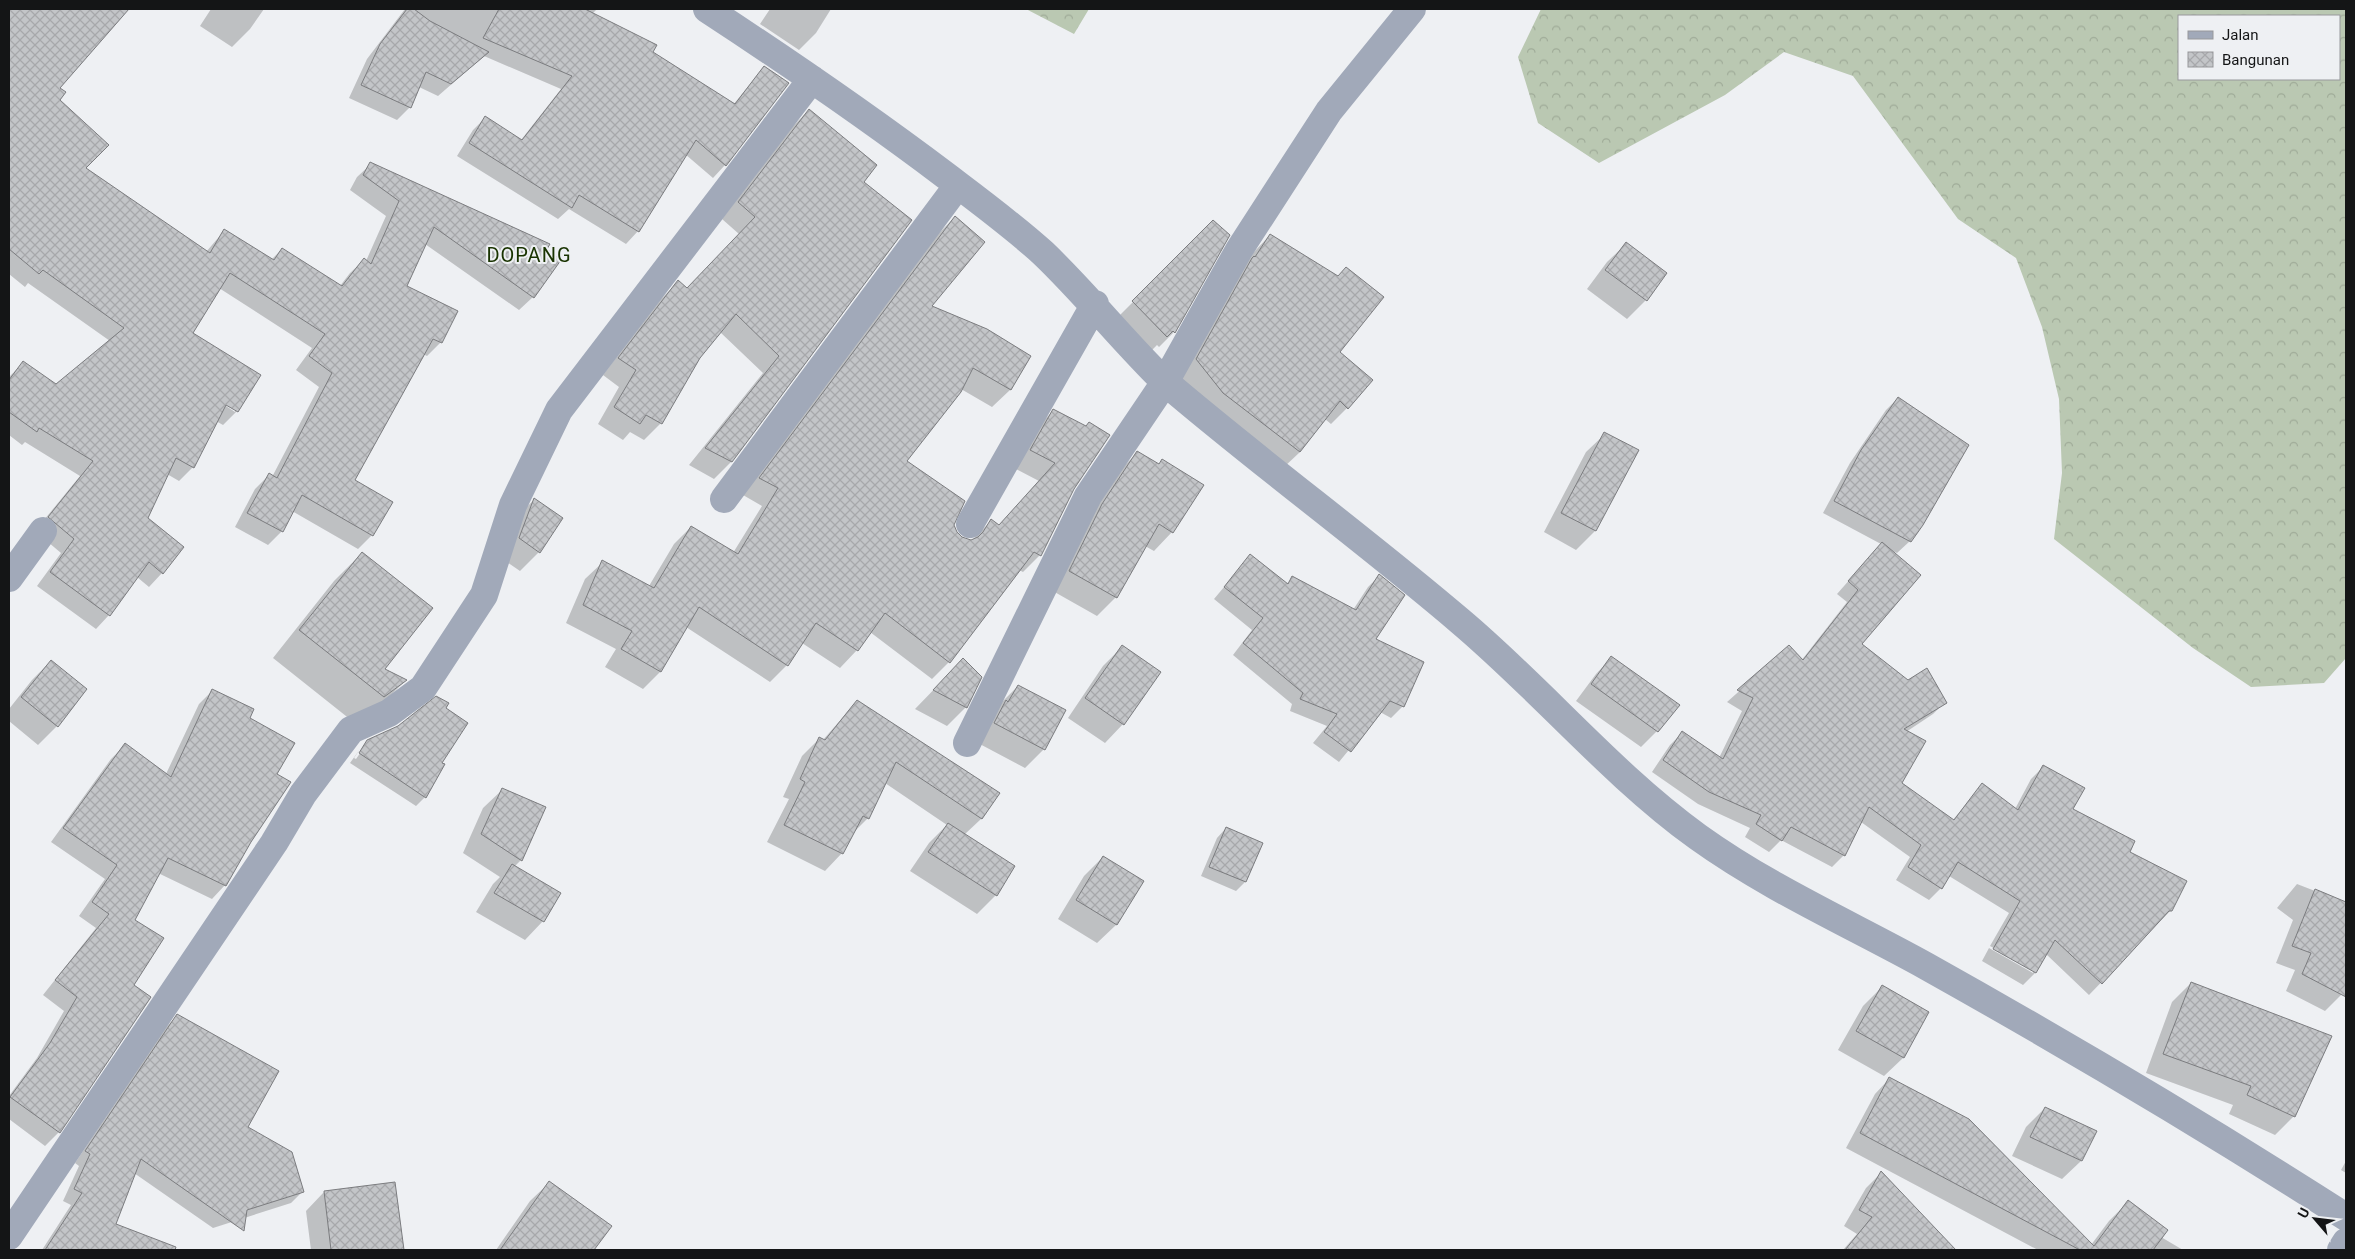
<svg xmlns="http://www.w3.org/2000/svg" width="2355" height="1259" font-family="Roboto,sans-serif">
<defs>
<pattern id="forest-crowns" width="20" height="18" patternUnits="userSpaceOnUse" patternTransform="scale(1.25)"><rect width="20" height="18" fill="#bac8b2"/><path d="M2 6a3 3 0 1 1 6 0M12 15a3 3 0 1 1 6 0" fill="none" stroke="#9fab98"/></pattern>
<pattern id="building-cross-hatch" width="8" height="8" patternUnits="userSpaceOnUse" patternTransform="scale(1.25)"><rect width="8" height="8" fill="#c3c5c8"/><path d="M0 0l8 8M0 8l8-8" fill="none" stroke="#a7a8ab"/></pattern>
</defs>
<rect width="100%" height="100%" fill="#eef0f3"/>
<path fill="url(#forest-crowns)" fill-rule="evenodd" d="M1026 9H1089L1074 34Z
M1541 9H2346V658L2324 683 2251 687 2193 648 2054 539 2062 473 2059 399 2042 327 2016 258 1958 219 1853 76 1784 52 1725 95 1599 163 1538 123 1518 57ZM2179 16H2339V79H2179Z"/>
<path fill="#0003" fill-rule="evenodd" d="M9 9H126L58 88V100L85 168 206 252 224 231 271 260 282 249 340 286 350 273 364 260 366 261 386 216 350 190 357 177 371 164 533 297 519 310 425 244 406 287 441 342 427 356 423 354 354 481 391 502 372 535 358 549 292 511 282 531 268 545 235 527 255 489 269 475 272 477 319 387 296 370 312 348 219 288 192 333 237 411 223 425 216 421 193 467 179 481 167 474 147 518 162 573 149 587 137 577 109 615 96 629 37 586 61 553 35 531 80 476 25 442 22 445 9 435V377L23 363 56 386 110 341 28 283 25 287 9 274ZM220 402 235 409V412Z
M211 9H264L250 29 232 47 200 26Z
M405 9H597L592 14 733 105 764 67 725 165 713 178 685 154 638 231 626 244 569 209 558 219 457 156 473 130 485 118 521 140 561 89 484 56 438 96 419 87 410 107 397 120 349 98 367 59Z
M770 9H831L816 33 799 50 760 24Z
M809 110 862 182 911 220 731 462 714 479 689 465 763 373 720 332 699 357 661 423 644 440 630 432 623 440 598 424 619 387 603 375 661 299 678 282 687 289 739 234 722 219 792 127Z
M955 217 930 307 1029 357 1010 390 992 407 961 389 906 461 953 525 956 533 962 539 972 540 991 521 998 526 1039 481 1014 468 1036 428 1054 410 1085 427 1073 488 1040 555 1023 572 1019 570 949 662 932 679 870 632 857 650 840 668 802 643 787 665 770 682 686 627 660 672 643 689 605 667 616 649 566 623 585 579 603 562 649 586 674 544 691 527 733 553 762 506 743 495 937 235Z
M1214 221 1229 235 1174 332 1159 347 1157 345 1151 351 1118 317Z
M1270 235 1339 352 1347 408 1331 424 1325 419 1300 452 1283 468 1207 409 1180 376 1236 276 1254 252Z
M1626 244 1666 273 1646 300 1627 319 1587 289 1607 262Z
M1898 398 1910 541 1897 553 1892 551 1861 644 1908 682 1945 702 1933 714 1906 732 1901 784 1952 821 1982 785 2015 809 2031 779 2043 767 2071 810 2128 853 2171 910 2089 995 2046 954 2035 973 2023 985 1982 961 1989 948 2033 973V970L1990 946 2009 913 1949 876 1941 888 1929 900 1896 880 1910 857 1861 822 1844 855 1832 867 1781 840 1769 852 1745 837 1750 828 1698 804 1652 772 1670 745 1682 733 1719 758 1742 711 1727 702 1789 647 1801 661 1847 602 1837 594 1881 544 1823 513 1850 463 1886 410Z
M1605 434 1637 451 1595 531 1576 550 1544 532 1586 452Z
M1138 452 1158 465 1163 460 1172 532 1154 551 1145 546 1116 597 1097 616 1051 590 1083 524 1119 471Z
M534 500 539 552 520 571 501 558 515 518Z
M362 553 383 669 405 681 378 708 356 724 273 658 334 581Z
M1250 556 1286 584 1293 578 1353 610 1368 587 1379 576 1374 640 1403 706 1391 718 1380 712 1339 762 1313 743 1327 726 1290 711 1292 704 1233 655 1252 630 1214 599Z
M1122 647 1123 724 1105 743 1068 718 1103 666Z
M1611 658 1657 731 1641 747 1576 701 1596 674Z
M51 661 57 726 38 745 9 721V709L32 680Z
M981 677 966 707 947 726 915 709 944 679Z
M1018 686 1044 749 1025 768 976 742 999 705Z
M213 690 248 719 275 775 250 841 225 885 212 899 158 873 133 920 132 985 59 1132 45 1146 9 1119V1096L37 1058 64 1011 43 995 96 928 79 916 105 879 51 842 111 759 125 745 166 774 199 704Z
M857 701 998 793 981 819 964 835 996 895 977 914 910 871 929 843 947 825 885 783 868 818 852 834 842 853 825 871 767 842 789 799 783 797 802 756 819 739 823 740Z
M445 709 440 763 425 797 416 806 350 763 360 749 354 758 356 759 365 746H363L368 741Z
M502 790 521 860 514 867 543 921 525 940 476 912 493 884 500 877 463 853 483 808Z
M1226 828 1261 843 1245 882 1236 891 1201 876 1217 838Z
M1103 857 1142 882 1116 925 1097 943 1058 919 1084 876Z
M2297 884 2346 903V983L2342 994 2325 1011 2286 991 2295 970 2276 963 2293 920 2277 908Z
M2191 983 2294 1116 2275 1135 2229 1114 2233 1105 2146 1073 2172 1002Z
M1882 987 1927 1013 1903 1058 1884 1076 1838 1050 1863 1006Z
M177 1016 246 1127 302 1192 291 1203 213 1228 134 1173 114 1225 154 1240 143 1250H42L71 1205 63 1201 79 1166 75 1163 166 1027Z
M1889 1079 2091 1245 2109 1221 2128 1202 2161 1237 2183 1250H2038L1846 1148 1875 1094Z
M2045 1108 2081 1161 2062 1179 2012 1156 2026 1127Z
M2346 1161V1173L2341 1170Z
M1881 1173 1943 1239 1931 1250H1843L1857 1234 1844 1226 1866 1188Z
M394 1183 403 1250H311L306 1211 324 1192Z
M549 1183 610 1226 593 1250H496L530 1201Z"/>
<path fill="url(#building-cross-hatch)" stroke="#7b7c7f" d="M9 9H129L60 88 66 92 60 100 109 145 86 168 210 253 224 229 274 260 282 248 342 286 364 258 371 264 399 201 363 175 370 162 550 244 547 249 561 260 534 298 434 227 407 286 458 311 442 343 433 339 355 480 393 502 373 536 302 495 283 532 247 513 269 473 277 478 332 373 309 356 325 334 230 273 193 333 261 375 238 412 226 405 194 468 176 458 148 518 184 547 163 574 149 562 110 616 50 572 74 539 48 517 93 461 39 428 37 432 9 412V380L23 361 56 384 124 328 43 270 39 274 9 249Z
M407 9H414L430 21 489 52 451 84 426 72 411 108 361 85 380 44Z
M499 9H585L657 45 653 52 735 104 764 66 789 83 726 166 696 140 639 232 579 195 572 208 469 143 485 116 522 140 572 76 483 38Z
M809 109 877 165 864 182 912 220 732 462 705 448 779 356 736 314 700 358 662 424 646 415 640 424 614 407 636 370 618 358 678 280 687 288 755 217 738 202Z
M955 216 985 242 932 306 987 329 1031 356 1011 390 973 368 961 392 907 461 965 501 954 525 957 532 962 537 971 540 978 537 983 532 991 519 999 525 1055 463 1030 450 1053 409 1086 426 1089 422 1110 435 1074 489 1041 556 1034 552 950 663 885 613 858 651 816 623 788 666 699 607 661 672 621 649 632 631 583 605 602 560 654 588 691 526 738 554 778 488 759 478Z
M1213 220 1230 235 1175 333 1173 331 1167 337 1132 301Z
M1270 234 1338 276 1346 267 1384 297 1340 352 1373 380 1348 409 1340 401 1300 452 1223 393 1196 359 1252 258 1254 256 1255 257Z
M1626 242 1667 273 1647 301 1605 270Z
M1898 397 1969 445 1923 525 1911 542 1834 501 1861 450Z
M1604 432 1639 450 1596 531 1561 513Z
M1137 451 1159 464 1162 459 1204 485 1173 533 1159 524 1117 598 1069 571 1102 504Z
M534 498 563 518 540 553 519 538Z
M1882 542 1921 575 1862 644 1908 680 1927 668 1947 703 1904 729 1926 741 1902 783 1954 820 1982 783 2018 810 2043 765 2085 788 2073 809 2135 841 2130 852 2187 881 2172 911H2169L2102 984 2055 940 2036 973 1993 949 2020 901 1958 862 1942 889 1908 867 1921 845 1869 807 1845 856 1791 827 1782 841 1756 824 1761 815 1709 792 1663 760 1682 731 1723 759 1753 698 1737 690 1789 645 1803 660 1858 590 1848 581Z
M362 552 433 608 385 669 407 680 384 697 299 630Z
M1250 554 1288 584 1292 576 1356 610 1379 574 1405 595 1376 639 1424 662 1404 707 1390 701 1351 752 1324 732 1337 714 1300 699 1303 693 1243 643 1263 618 1224 587Z
M1122 645 1161 672 1124 725 1085 698Z
M1611 656 1680 705 1658 732 1591 684Z
M963 658 982 677 967 708 933 690Z
M51 660 87 689 58 727 21 697Z
M1018 685 1066 710 1045 750 994 723 1006 700 1008 702Z
M212 689 254 709 250 718 295 743 277 774 291 782 251 842 226 886 168 858 135 920 164 938 134 985 151 997 60 1133 10 1097 50 1043 77 997 55 980 109 914 92 902 117 865 63 828 125 743 171 777Z
M436 696 449 703 446 708 468 723 442 763 445 764 426 798 359 753 367 740 398 726Z
M857 700 1000 793 982 819 896 762 869 819 863 816 843 854 784 825 805 782 800 779 819 737 825 740Z
M502 788 546 807 522 861 481 834Z
M948 823 1015 866 997 896 928 852Z
M1226 827 1263 843 1246 882 1209 867Z
M1103 856 1144 881 1117 925 1076 900Z
M512 864 561 893 544 922 494 893Z
M2315 889 2346 902V997L2302 974 2311 953 2292 946Z
M2191 982 2332 1036 2295 1117 2247 1095 2251 1086 2163 1054Z
M1882 985 1929 1012 1904 1058 1856 1031Z
M177 1014 279 1071 248 1127 292 1152 304 1192 247 1210 244 1231 141 1159 116 1224 176 1247 175 1250H45L82 1193 74 1189 90 1154 85 1151Z
M1889 1077 1969 1119 2094 1246 2128 1200 2168 1230 2153 1250H2080L1860 1133Z
M2045 1107 2097 1131 2082 1161 2030 1137Z
M1881 1171 1956 1250H1845L1872 1217 1859 1210Z
M549 1181 612 1226 594 1250H500Z
M395 1182 404 1250H331L324 1191Z"/>
<g fill="none" stroke-linecap="round" stroke-linejoin="round">
<path stroke="#a1a9b9" stroke-width="28" d="M707 9C788 62 868 117 945 175 978 200 1012 225 1043 253 1086 294 1122 340 1165 382 1261 464 1364 539 1460 621 1542 690 1611 774 1698 837 1769 888 1850 924 1926 966 2069 1046 2209 1129 2346 1217
M724 499 958 185
M970 524 1095 304
M9 578 43 531
M967 743 1088 496 1165 382 1239 250 1329 111 1412 9
M9 1236 274 843 303 794 351 730 389 713 423 688 484 595 513 505 559 410 812 79
M2341 1250 2346 1242"/>
</g>
<g text-anchor="middle" dominant-baseline="central" stroke-width="4" stroke-linejoin="round" paint-order="stroke">
<g font-size="20" letter-spacing="1" fill="#193301" stroke="#eef0f3">
<text x="529" y="255">DOPANG</text>
</g>
</g>
<rect width="2355" height="1259" fill="none" stroke="#141516" stroke-width="20"/>
<rect x="2178" y="15" width="162" height="65" fill="#eef0f3" stroke="#97989b"/>
<rect x="2188" y="31" width="25" height="8" fill="#a1a9b9" stroke="#97989b"/>
<text x="2222" y="40" font-size="15" fill="#141516">Jalan</text>
<rect x="2188" y="52" width="25" height="15" fill="url(#building-cross-hatch)" stroke="#97989b"/>
<text x="2222" y="65" font-size="15" fill="#141516">Bangunan</text>
<g transform="translate(2315 1219) rotate(298)" stroke="#eef0f3" stroke-width="4" paint-order="stroke">
<path d="M0-4L9 19L0 12L-9 19Z" fill="#141516"/>
<text y="-8" font-size="14" font-weight="bold" text-anchor="middle" fill="#141516">U</text>
</g>
</svg>
